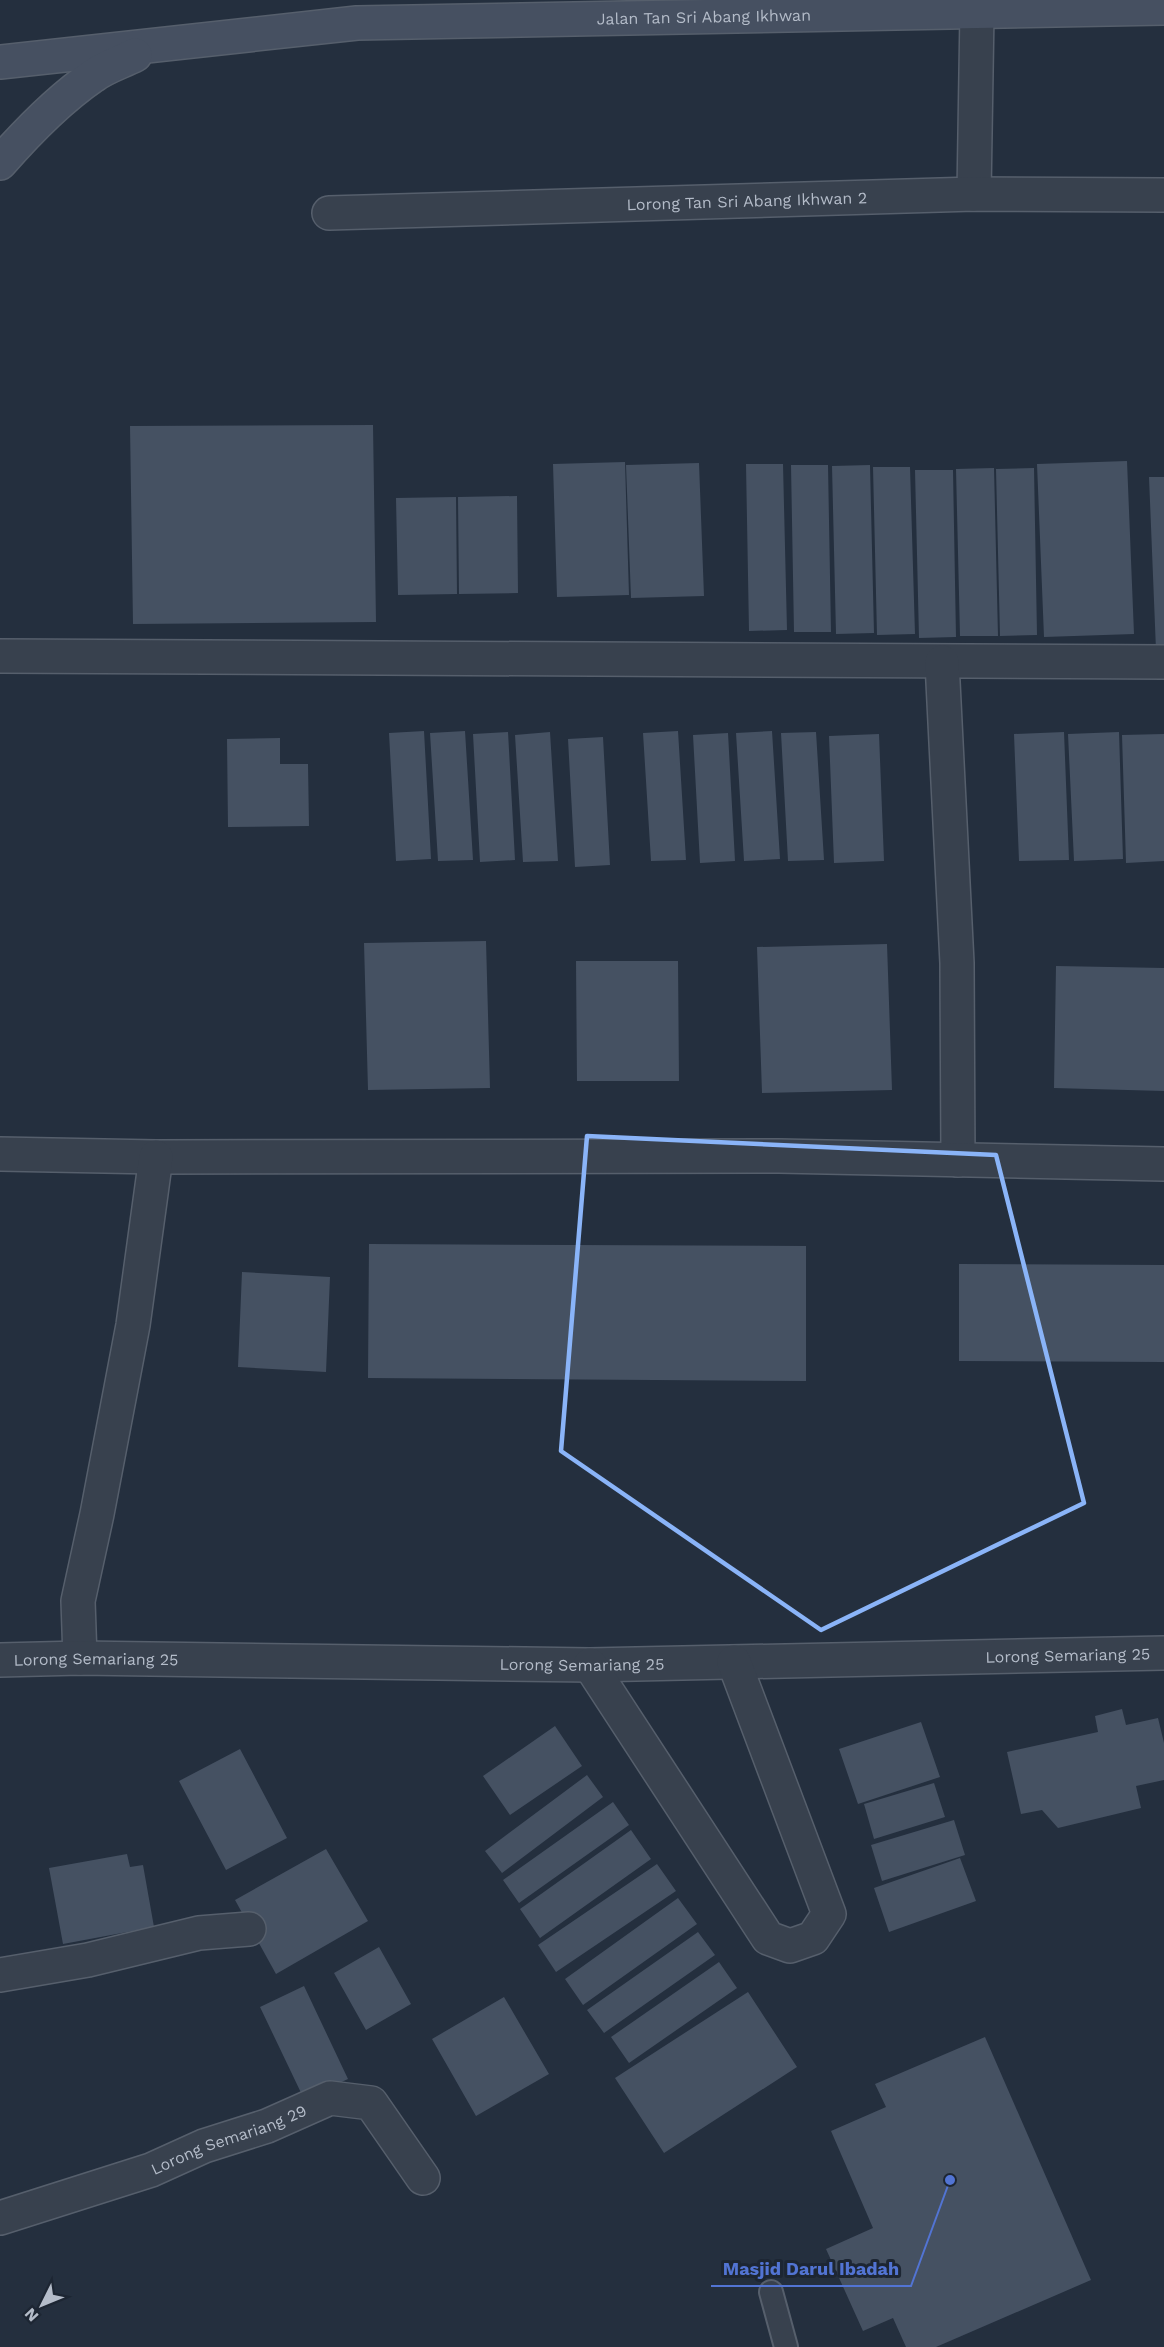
<svg xmlns="http://www.w3.org/2000/svg" width="1164" height="2347" font-family="'Work Sans',sans-serif">
<rect width="100%" height="100%" fill="#242f3e"/>
<path fill="#455162" d="M373 425 376 622 133 624 130 426Z
M1127 461 1134 634 1044 637 1037 464Z
M625 462 629 595 557 597 553 464Z
M699 463 704 596 631 598 626 465Z
M746 464H783L787 630 749 631Z
M791 465H828L831 632H794Z
M870 465 874 633 836 634 832 466Z
M873 467H910L915 634 877 635Z
M994 468 998 636H960L956 469Z
M1034 468 1037 635 1000 636 996 469Z
M915 470H953L956 637 919 638Z
M1149 477H1164V650H1156Z
M517 496 518 593 459 594 458 497Z
M456 497 457 594 398 595 396 498Z
M424 731 431 859 396 861 389 733Z
M465 731 473 860 438 861 430 733Z
M678 731 686 860 651 861 643 733Z
M772 731 780 859 744 861 736 733Z
M508 732 515 860 480 862 473 734Z
M550 732 558 861 523 862 515 735Z
M816 732 824 860 788 861 781 733Z
M1064 732 1069 860 1019 861 1014 734Z
M1119 732 1123 859 1074 861 1068 734Z
M728 733 735 861 700 863 693 735Z
M879 734 884 861 834 863 829 736Z
M1164 734V861L1126 863 1122 735Z
M603 737 610 865 575 867 568 739Z
M280 738V764H308L309 826 228 827 227 739Z
M486 941 490 1088 368 1090 364 943Z
M887 944 892 1090 762 1093 757 947Z
M576 961H678L679 1081H577Z
M1056 966 1164 968V1091L1054 1088Z
M369 1244 806 1246V1381L368 1378Z
M959 1264 1164 1265V1362L959 1361Z
M242 1272 330 1277 326 1372 238 1367Z
M1122 1709 1126 1725 1158 1718 1164 1743V1780L1136 1786 1141 1808 1058 1828 1042 1810 1021 1814 1007 1752 1098 1732 1095 1716Z
M921 1722 940 1777 858 1804 839 1749Z
M555 1726 582 1766 510 1815 483 1776Z
M240 1749 287 1838 226 1870 179 1781Z
M587 1775 603 1797 502 1873 485 1851Z
M934 1783 945 1817 874 1839 864 1804Z
M613 1802 629 1825 519 1903 503 1880Z
M954 1820 965 1855 882 1881 871 1845Z
M631 1830 651 1859 540 1938 520 1909Z
M326 1849 368 1921 276 1974 235 1900Z
M127 1854 130 1867 143 1865 154 1927 63 1944 49 1868Z
M960 1858 976 1901 889 1932 874 1888Z
M657 1864 676 1891 556 1972 538 1945Z
M678 1898 697 1924 583 2005 565 1979Z
M698 1932 715 1955 604 2033 587 2010Z
M379 1947 411 2004 366 2030 334 1973Z
M719 1962 737 1988 629 2063 611 2037Z
M304 1986 348 2079 304 2099 260 2007Z
M748 1992 797 2067 664 2153 615 2078Z
M504 1997 549 2074 476 2116 432 2039Z
M985 2037 1091 2280 936 2347H906L893 2318 863 2331 826 2249 873 2228 831 2131 886 2107 875 2084Z"/>
<g fill="none" stroke-linecap="round" stroke-linejoin="round">
<g stroke="#565f6c" stroke-width="26">
<path id="lane" d="M771 2292 786 2347"/>
</g>
<g stroke="#565f6c" stroke-width="36">
<g id="street">
<path d="M974 194 977 12"/>
<path id="s1" d="M329 213 974 194 1164 195"/>
<path d="M0 656 1164 662"/>
<path d="M942 662 957 963 958 1160"/>
<path d="M0 1154 156 1157 779 1156 1164 1164"/>
<path d="M80 1658 78 1601 97 1514 133 1325 156 1157"/>
<path id="s2" d="M0 1660 80 1658 590 1665 1164 1653"/>
<path d="M590 1665 768 1938 790 1946 813 1938 829 1914 734 1662"/>
<path d="M0 1975 88 1960 199 1933 249 1929"/>
<path id="s3" d="M0 2218 151 2170 204 2146 267 2126 330 2098 371 2103 423 2178"/>
</g>
</g>
<g stroke="#565f6c" stroke-width="36">
<g id="secondary">
<path id="s4" d="M0 62 357 23 1164 8"/>
<path d="M0 163C28 131 58 100 93 76 105 67 121 62 135 55"/>
</g>
</g>
<use href="#lane" stroke="#38414e" stroke-width="22"/>
<use href="#street" stroke="#38414e" stroke-width="33"/>
<use href="#secondary" stroke="#465061" stroke-width="33"/>
</g>
<path fill="none" stroke="#8ab4f8" stroke-width="4.5" stroke-linejoin="round" d="M587 1136 996 1155 1084 1503 821 1630 561 1451Z"/>
<g text-anchor="middle" dominant-baseline="central" stroke-width="6" stroke-linejoin="round" paint-order="stroke">
<g font-size="16" fill="#b4bcc9" stroke="#1d2633">
<text stroke="none"><textPath href="#s4" startOffset="706">Jalan Tan Sri Abang Ikhwan</textPath></text>
<text stroke="none"><textPath href="#s1" startOffset="418">Lorong Tan Sri Abang Ikhwan 2</textPath></text>
<text stroke="none"><textPath href="#s2" startOffset="1068">Lorong Semariang 25</textPath></text>
<text stroke="none"><textPath href="#s2" startOffset="96">Lorong Semariang 25</textPath></text>
<text stroke="none"><textPath href="#s2" startOffset="582">Lorong Semariang 25</textPath></text>
<text stroke="none"><textPath href="#s3" startOffset="242">Lorong Semariang 29</textPath></text>
</g>
</g>
<path fill="none" stroke="#5274d3" stroke-width="2" d="M950 2180L911 2286H711"/>
<circle fill="#5274d3" stroke="#1d2633" stroke-width="2" cx="950" cy="2180" r="6"/>
<g font-size="18" text-anchor="middle" font-weight="bold" fill="#5274d3" stroke="#1d2633" stroke-width="6" stroke-linejoin="round" paint-order="stroke">
<text x="811" y="2275">Masjid Darul Ibadah</text>
</g>
<g transform="translate(42 2305) rotate(227)" stroke="#1d2633" stroke-width="4.5" paint-order="stroke">
<path d="M0-4.5L10 22L0 15L-10 22Z" fill="#b4bcc9"/>
<text y="-9" font-size="16" font-weight="bold" text-anchor="middle" fill="#b4bcc9">N</text>
</g>
</svg>
